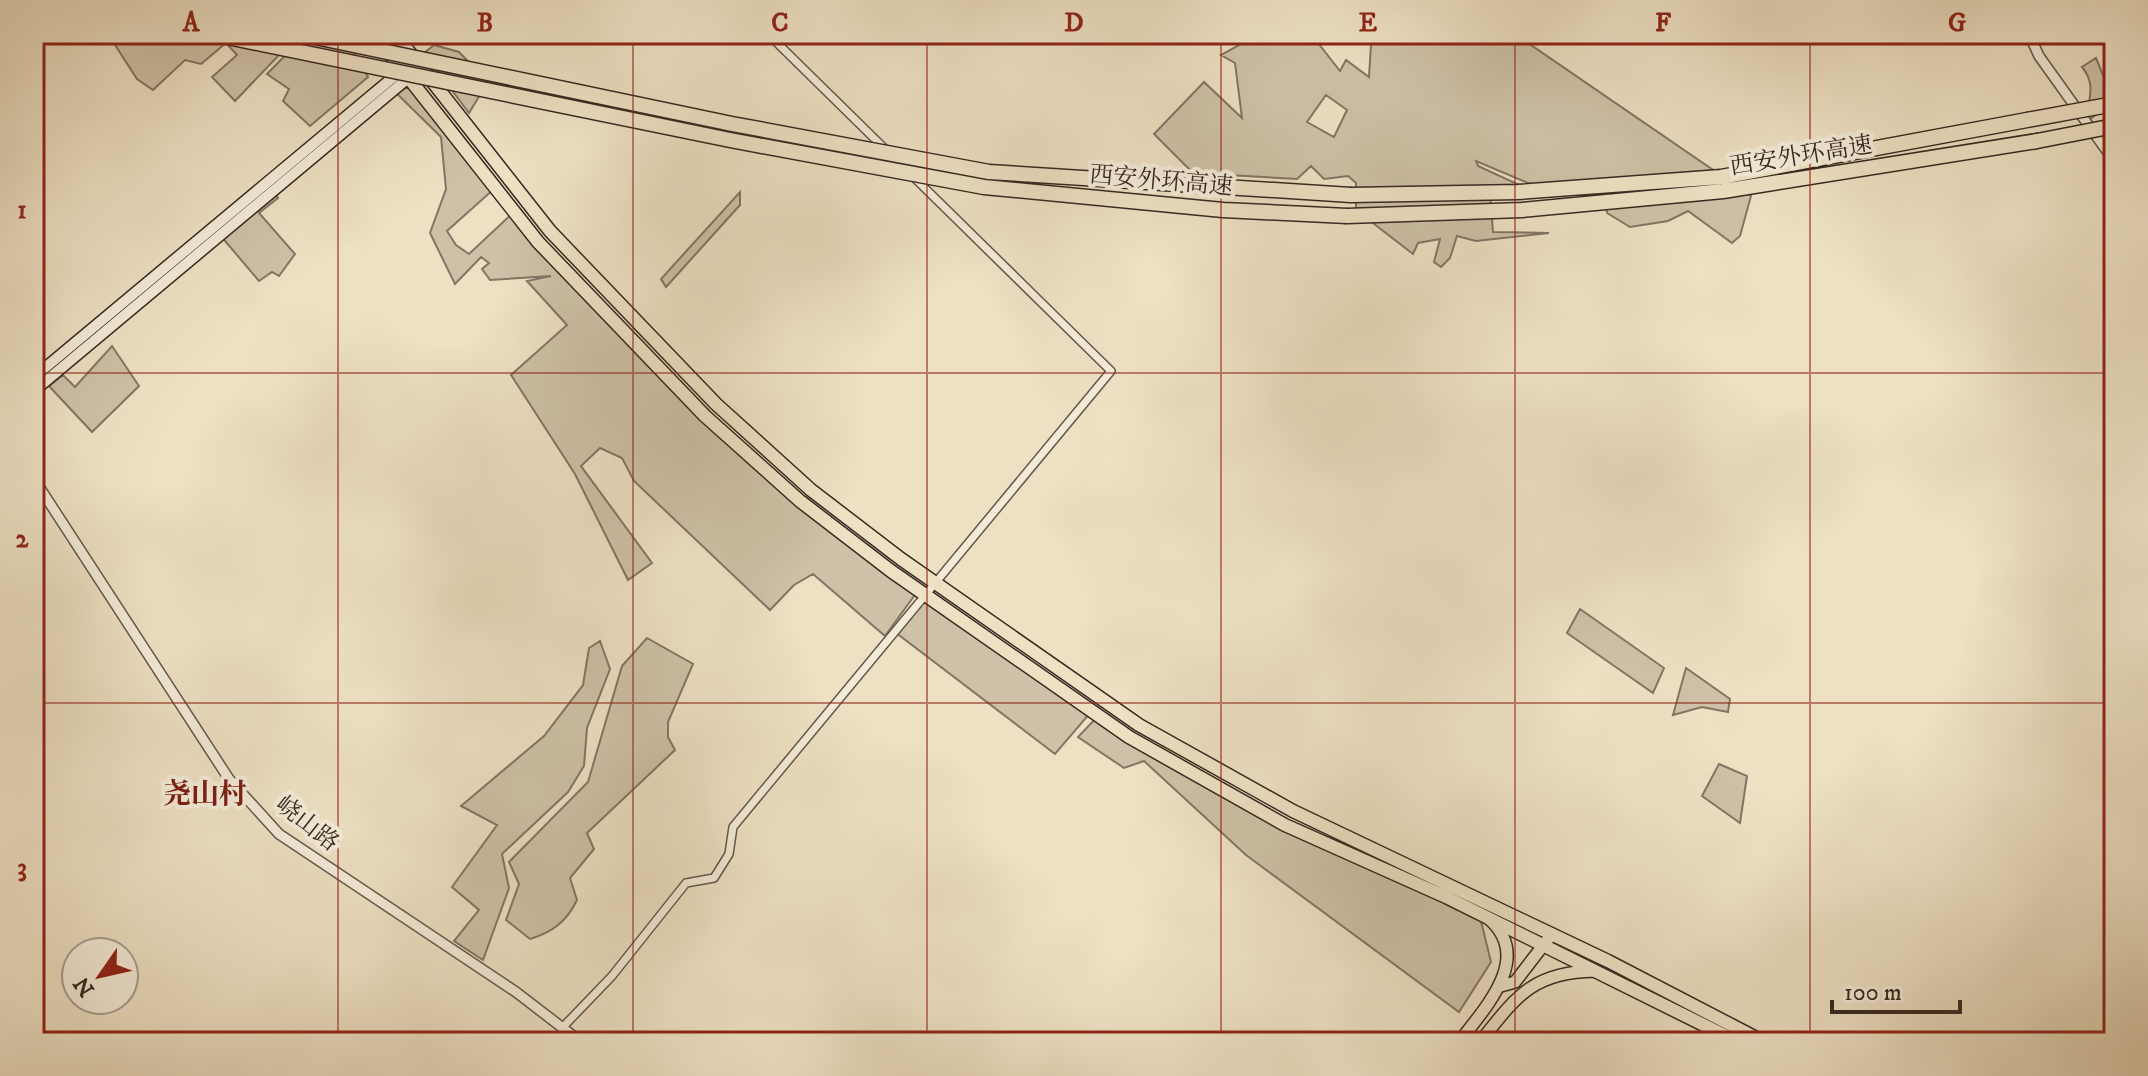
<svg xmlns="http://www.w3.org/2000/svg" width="2148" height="1076" font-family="'IM FELL DW Pica','Noto Serif SC',serif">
<rect width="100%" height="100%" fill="#ede0c3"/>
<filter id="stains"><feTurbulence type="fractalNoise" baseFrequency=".0025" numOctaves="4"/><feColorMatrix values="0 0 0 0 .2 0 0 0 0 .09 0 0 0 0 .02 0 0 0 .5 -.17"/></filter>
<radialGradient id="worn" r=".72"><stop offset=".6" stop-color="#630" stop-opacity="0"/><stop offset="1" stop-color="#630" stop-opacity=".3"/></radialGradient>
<path fill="#cec1a7" stroke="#827564" stroke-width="2" fill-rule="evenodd" d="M108 34H299L235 101 212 77 237 55 226 43 201 64 185 60 153 90 137 79Z
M306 34H344L368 77 310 126 283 101 289 89 267 74Z
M1253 34H1311L1340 71 1346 60 1369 77 1371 44 1379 34H1515L1751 196 1740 236 1732 243 1688 211 1668 221 1630 227 1607 213 1605 182 1540 188 1476 161 1478 166 1528 189 1490 193 1493 232 1549 233 1476 241 1457 236 1450 258 1441 267 1434 262 1440 239 1418 243 1413 254 1356 210V183L1348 176 1324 179 1311 166 1297 179 1193 173 1154 134 1204 82 1242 118 1235 63 1221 55 1250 39ZM1326 95 1347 110 1334 137 1307 122Z
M434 45 459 52 488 82 469 113 424 53Z
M2096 58 2114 102 2086 122C2088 100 2097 85 2082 67Z
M387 84 416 90 494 189 447 231 456 245 469 254 514 212 705 413 917 592 885 636 813 574 794 585 770 610 634 481 622 458 600 448 581 466 652 563 628 580 575 474 511 375 567 325 527 281 551 276 490 280 482 269 489 263 481 257 455 284 430 233 446 189 441 137Z
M269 184 278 198 259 213 295 254 279 276 272 272 259 281 220 235 227 229 221 224Z
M740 192V205L666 287 661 279Z
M112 346 139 386 92 432 49 386 63 375 75 387Z
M925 597 1091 712 1055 754 895 632Z
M1580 609 1664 668 1653 693 1567 633Z
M647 638 693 664 668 722V737L675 750 587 833 594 849 570 878 577 900C567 921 553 932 530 939L506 920 519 884 509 862 588 782 622 666Z
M600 641 610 669 587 728 584 766 568 792 502 854 509 888 483 960 454 941 479 910 452 887 497 825 461 806 544 736 583 685 589 648Z
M1686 668 1730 699 1728 712 1702 707 1673 715Z
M1098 716 1235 799 1481 921 1491 962 1459 1012 1246 855 1144 761 1124 768 1078 737Z
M1719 764 1747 776 1740 823 1702 796Z"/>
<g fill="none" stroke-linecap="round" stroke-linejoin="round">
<g stroke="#64574a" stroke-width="10">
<path id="minor" d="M562 1028 612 976 686 883 714 878 729 854 733 827 1111 371 768 34"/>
</g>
<g stroke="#64574a" stroke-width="12">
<path id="tertiary" d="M2029 34 2039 56 2114 161
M34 479 229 779 279 834 516 992 581 1042"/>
</g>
<g stroke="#372921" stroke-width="13">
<path id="secondary" d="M34 377 415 59
M34 391 413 74"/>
</g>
<g stroke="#372921" stroke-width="14">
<path id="primary" d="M1501 986 1515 982 1552 934
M1459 1042C1484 1009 1534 958 1489 919
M1480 1042C1516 997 1532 972 1595 971"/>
</g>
<g stroke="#372921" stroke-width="15">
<path id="trunk" d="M374 34 538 242 705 416 800 501 891 571 1129 737 1285 825 1446 897 1738 1042
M395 34 550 231 716 404 811 490 901 559 1139 725 1293 811 1608 961 1764 1042"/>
</g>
<g stroke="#372921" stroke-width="17">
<path id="motorway" d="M1351 195 1518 192 1721 177 2027 120
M1347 216 1522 210 1723 191 2037 141"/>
</g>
<use href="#minor" stroke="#f3ebd8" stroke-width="7"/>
<use href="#tertiary" stroke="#f3ebd8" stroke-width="9"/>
<use href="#secondary" stroke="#f3ebd8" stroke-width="10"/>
<use href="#primary" stroke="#ede0c3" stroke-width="11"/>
<use href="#trunk" stroke="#ede0c3" stroke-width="12"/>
<use href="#motorway" stroke="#ede0c3" stroke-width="14"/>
<g stroke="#372921" stroke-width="17" stroke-linecap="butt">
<path id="motorway-bridge" d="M213 34 730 140 984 187 1223 210 1347 216
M301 34 732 124 989 172 1351 195
M2027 120 2114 104
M2037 141 2114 126"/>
</g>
<use href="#motorway-bridge" stroke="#ede0c3" stroke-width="14"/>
</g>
<path fill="none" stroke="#8f2418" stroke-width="2" stroke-opacity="0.55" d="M338 34V1042M633 34V1042M927 34V1042M1221 34V1042M1515 34V1042M1810 34V1042M34 373H2114M34 703H2114"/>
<g text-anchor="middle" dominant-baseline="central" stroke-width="8" stroke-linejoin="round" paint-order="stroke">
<g font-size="24" fill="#372921" stroke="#f3ebd8">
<text transform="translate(1801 156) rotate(-9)">西安外环高速</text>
<text transform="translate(1161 181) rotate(5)">西安外环高速</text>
<text transform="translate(307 824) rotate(38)">峣山路</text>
</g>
<g font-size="28" font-weight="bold" fill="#7a1f14" stroke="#f3ebd8">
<text x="205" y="794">尧山村</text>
</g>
</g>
<rect width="2148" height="1076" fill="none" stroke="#ede0c3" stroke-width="88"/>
<g transform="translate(100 976) rotate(236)"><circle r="38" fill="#f3ebd8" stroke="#a89d8f" stroke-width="2"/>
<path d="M0-6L14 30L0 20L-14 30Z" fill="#8f2418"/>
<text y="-12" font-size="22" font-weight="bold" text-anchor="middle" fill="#372921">N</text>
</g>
<path d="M1832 1000v12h128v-12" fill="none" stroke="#372921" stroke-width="4"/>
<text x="1844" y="1000" font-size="24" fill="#372921" stroke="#f3ebd8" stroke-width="6" paint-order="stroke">100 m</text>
<rect x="44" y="44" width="2060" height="988" fill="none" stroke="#8f2418" stroke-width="3"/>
<g font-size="26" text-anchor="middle" font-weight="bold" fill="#8f2418">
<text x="191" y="31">A</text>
<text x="485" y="31">B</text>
<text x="780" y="31">C</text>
<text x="1074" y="31">D</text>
<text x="1368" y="31">E</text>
<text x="1663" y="31">F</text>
<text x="1957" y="31">G</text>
<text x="22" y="218">1</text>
<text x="22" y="547">2</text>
<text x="22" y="876">3</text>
</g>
<rect width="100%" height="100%" filter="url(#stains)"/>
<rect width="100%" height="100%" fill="url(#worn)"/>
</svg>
